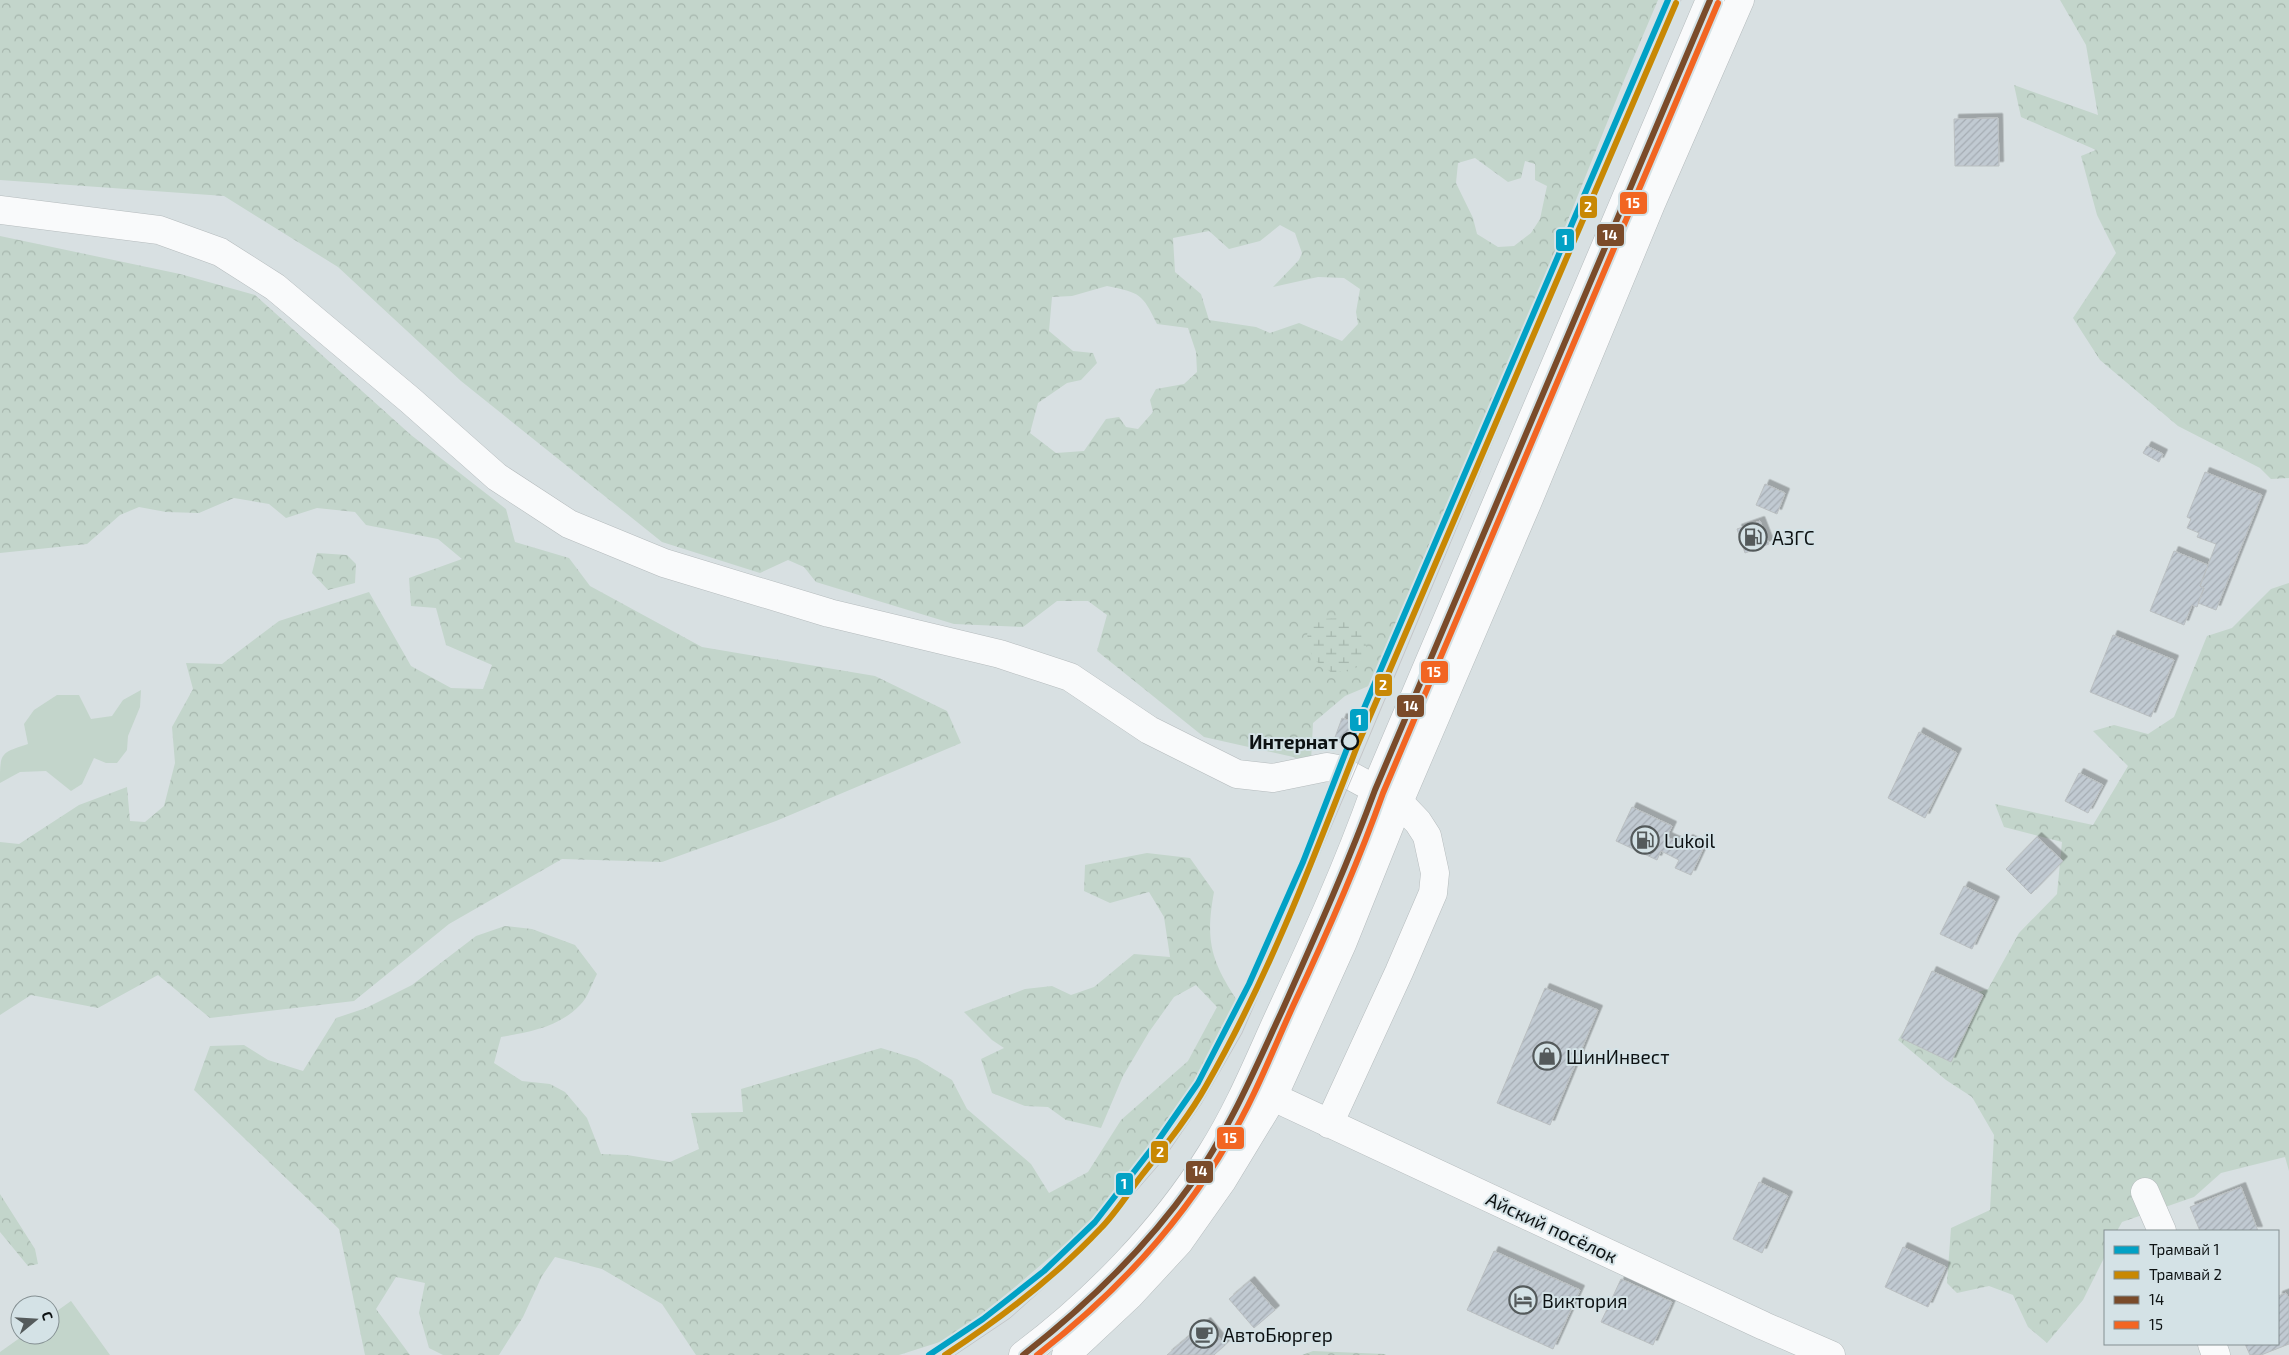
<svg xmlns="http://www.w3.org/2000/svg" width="2289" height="1355" font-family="'Exo 2',sans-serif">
<defs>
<pattern id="forest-crowns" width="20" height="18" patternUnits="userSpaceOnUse" patternTransform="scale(1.25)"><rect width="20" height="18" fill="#c3d5cb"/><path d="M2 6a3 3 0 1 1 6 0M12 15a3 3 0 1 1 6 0" fill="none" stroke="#a6b6ad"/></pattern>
<pattern id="wetland-marsh" width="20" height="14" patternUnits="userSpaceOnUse" patternTransform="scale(1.25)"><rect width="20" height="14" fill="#c3d5cb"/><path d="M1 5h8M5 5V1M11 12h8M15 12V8" fill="none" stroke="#a6b6ad"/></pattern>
<pattern id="building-hatch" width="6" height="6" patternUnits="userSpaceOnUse" patternTransform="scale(1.25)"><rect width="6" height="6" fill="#c1cad2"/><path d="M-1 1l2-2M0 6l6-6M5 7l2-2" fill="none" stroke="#a5acb3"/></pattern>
<filter id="shadow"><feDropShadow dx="4.5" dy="-4.5" stdDeviation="0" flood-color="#0004"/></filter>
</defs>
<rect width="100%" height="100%" fill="#d8e0e2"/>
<path fill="#c3d5cb" d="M141 690 140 707 128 736 127 750 117 763H106L94 758 82 784 71 791 46 771 20 772 0 783C0 753 0 753 28 744L24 724 34 710 57 695H79L91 719 112 716 123 700Z
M71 1301 110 1355H0V1352L24 1335H50V1316Z"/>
<path fill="url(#forest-crowns)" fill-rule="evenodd" d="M0 0H1658L1625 78 1523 332 1371 685 1345 696 1313 723 1311 761 1204 737 1097 651 1107 615 1088 601H1057L1023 627 954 624 816 582 804 567 788 560 760 573 662 542 461 381 338 267 224 196 0 180ZM1475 158 1508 182 1521 178 1525 161 1535 164V180L1547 186 1540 219 1531 233 1514 246 1498 247 1477 234 1473 218 1456 183 1458 163ZM1280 225 1295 233 1302 253 1299 260 1273 287 1318 277 1344 278 1360 289 1356 312 1358 324 1342 341 1299 323 1270 333 1256 327 1209 320 1201 294 1175 272 1173 238 1209 231 1229 249 1260 241ZM1107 286C1140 293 1142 293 1157 324L1188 328 1196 352 1197 372 1184 384 1156 389 1150 400 1153 412 1138 429 1126 427 1119 417 1106 419 1084 451 1056 453 1030 433 1038 403 1067 383 1081 380 1097 363 1093 353 1073 351 1049 331 1052 297 1072 296Z
M2060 0H2289V478L2271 479 2260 468 2178 426 2100 360 2073 318 2116 253 2097 215 2081 156 2096 150 2021 117 2014 85 2098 115 2086 45Z
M0 236 180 274 255 295 411 435 506 509 515 542 569 558 590 586 702 647 875 676 947 711 961 743 776 821 662 862 562 859 449 924 354 1001 210 1018 158 975 98 1008 31 995 0 1015V842L19 844 79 805 127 787 130 821 145 822 164 806 175 763 172 727 193 689 186 663 222 664 279 621 369 592 411 666 451 688 483 689 492 665 446 645 436 608 411 606 409 578 462 559 438 539 366 525 355 512 317 508 286 518 269 504 234 498 199 513 166 512 139 507 120 515 87 544 0 553Z
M317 553 347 555 356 564 355 583 328 590 312 573Z
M2289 583V1171L2285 1157 2221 1173 2194 1197 2122 1222 2117 1231H2105V1256L2083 1300 2047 1343 2028 1327 2013 1295 1989 1286 1957 1293 1947 1283 1951 1228 1990 1210 1994 1135 1972 1097 1946 1080 1898 1040 1917 1010 1988 989 2019 933 2057 894 2062 842 2004 827 1995 804 2093 825 2128 766 2093 731 2114 725 2148 734 2174 717 2207 636 2232 628 2271 589Z
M1147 853 1190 858 1214 892C1205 941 1211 961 1238 1002L1230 1032 1179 1103 1143 1170 1076 1235 981 1316 943 1341 899 1355H696L662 1304 602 1269 555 1257 542 1276 523 1317 499 1355H443L429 1348 419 1313 425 1283 396 1277 376 1309 410 1355H365L339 1229 194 1090 210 1046 244 1045 268 1060 303 1071 336 1018 366 1008 412 985 476 936 505 926 532 929 575 945 597 974C592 983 588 998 580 1005 559 1027 530 1032 501 1037L494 1063 522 1081 550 1084 565 1092 587 1118 601 1154 627 1155 670 1162 699 1149 691 1113 743 1112 741 1089 881 1048 917 1059 952 1080 967 1109 1031 1164 1049 1193 1088 1172 1121 1120 1188 1061 1217 1007 1196 985 1174 997 1149 1032 1123 1076 1101 1128 1066 1120 1048 1107 1025 1106 992 1093 981 1059 1004 1048 992 1040 964 1012 1025 989 1052 986 1071 995 1094 987 1134 954 1170 957 1164 917 1149 892 1110 903 1084 891 1085 865Z
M0 1194 35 1249 38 1264 28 1266 0 1232Z
M1313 1351 1385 1354 1386 1355H1302Z"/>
<path fill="url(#wetland-marsh)" d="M1348 618 1363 628 1367 652 1356 668 1332 673 1312 658 1307 634 1318 619Z"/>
<path fill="url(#building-hatch)" stroke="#babfc1" filter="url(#shadow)" d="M1998 118 1999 166H1955L1954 119Z
M2147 446 2163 454 2159 462 2143 453Z
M2205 472 2262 495 2216 610 2198 603 2204 588 2200 586 2216 544 2197 537 2199 533 2187 528 2191 519 2187 517Z
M1765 484 1785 493 1777 514 1756 505Z
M1760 521 1769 544 1745 553 1737 529Z
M2174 551 2208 565 2200 586 2204 588 2197 607 2192 605 2184 625 2150 611Z
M2113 635 2174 660 2151 717 2090 692Z
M1342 718 1354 722 1346 745 1334 740Z
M1919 732 1957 753 1925 818 1888 798Z
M2079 773 2103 785 2088 813 2065 801Z
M1632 807 1672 826 1667 837 1685 845 1688 839 1704 847 1691 875 1675 868 1679 860 1661 851 1657 860 1616 841Z
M2037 837 2063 861 2031 894 2006 869Z
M1964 886 1995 901 1972 949 1940 934Z
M1932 971 1983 995 1951 1062 1901 1038Z
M1545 988 1598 1010 1550 1125 1497 1103Z
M1759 1182 1788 1196 1762 1253 1733 1239Z
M2241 1187 2258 1231H2200L2190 1207Z
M1903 1247 1946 1267 1928 1307 1885 1287Z
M1494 1251 1580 1290 1553 1349 1467 1310Z
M1621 1279 1672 1302 1653 1345 1601 1322Z
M1250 1281 1275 1310 1254 1328 1229 1299Z
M2286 1293 2289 1299V1344L2261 1355H2250L2245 1344H2278V1296Z
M1206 1322 1225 1345 1214 1355H1167Z"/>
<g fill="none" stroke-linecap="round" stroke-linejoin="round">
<g stroke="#b5bbbd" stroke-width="29">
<path id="minor" d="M0 210 159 230 220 252 275 287 410 400 497 477 569 524 664 563 829 613 1000 654 1070 677 1149 730 1237 774 1273 778 1327 767 1338 769 1399 802 1418 822 1427 836 1435 873 1433 893 1399 972 1329 1124
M1273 1097 1764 1326 1831 1355
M2145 1192 2162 1231
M2212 1344 2216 1355"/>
</g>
<g stroke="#b5bbbd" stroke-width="29">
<path id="major" d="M1023 1355C1094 1302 1164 1230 1211 1154 1239 1110 1259 1060 1281 1012 1315 939 1348 866 1375 790L1710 0
M1066 1355 1130 1295 1179 1242 1222 1181 1273 1097 1342 944 1399 802 1528 501 1651 204 1740 0"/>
</g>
<use href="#minor" stroke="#f9fafb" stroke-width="28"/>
<use href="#major" stroke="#f9fafb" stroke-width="28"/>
<path stroke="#c4c6c8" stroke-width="1" d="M955 1355 1010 1318 1058 1275 1122 1207 1162 1161 1201 1104 1242 1033C1393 690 1530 342 1681 0"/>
<g stroke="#d4e2e6" stroke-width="10">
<path id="bus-1" d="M1023 1355C1087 1305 1145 1249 1192 1183 1229 1130 1254 1071 1281 1013 1314 939 1347 866 1375 790L1710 0"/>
</g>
<g stroke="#d4e2e6" stroke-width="10">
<path id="bus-2" d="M1037 1355C1113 1296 1180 1225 1228 1142 1254 1099 1272 1052 1293 1006 1326 936 1357 866 1383 793L1718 3"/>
</g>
<use href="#bus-1" stroke="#7a4b2a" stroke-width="6"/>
<use href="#bus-2" stroke="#f26522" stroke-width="6"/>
<g stroke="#d4e2e6" stroke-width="10">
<path id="tram-1" d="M929 1355 983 1319 1044 1271 1095 1222 1157 1142 1198 1083 1249 984 1303 862 1350 741 1668 0"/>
</g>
<g stroke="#d4e2e6" stroke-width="10">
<path id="tram-2" d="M945 1355C1001 1318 1054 1278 1100 1229 1116 1213 1128 1193 1142 1175 1164 1147 1188 1118 1206 1086 1268 978 1313 860 1358 744L1676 3"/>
</g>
<use href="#tram-1" stroke="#01a1c5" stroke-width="6"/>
<use href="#tram-2" stroke="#c88804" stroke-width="6"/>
</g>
<defs>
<g id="fuel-ring" transform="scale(1.4375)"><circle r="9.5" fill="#d4e2e6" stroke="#545a5b" stroke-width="1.5"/><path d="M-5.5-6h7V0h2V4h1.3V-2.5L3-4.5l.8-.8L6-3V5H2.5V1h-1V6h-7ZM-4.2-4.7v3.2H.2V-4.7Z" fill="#545a5b"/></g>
<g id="shop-ring" transform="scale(1.4375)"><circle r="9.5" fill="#d4e2e6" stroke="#545a5b" stroke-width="1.5"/><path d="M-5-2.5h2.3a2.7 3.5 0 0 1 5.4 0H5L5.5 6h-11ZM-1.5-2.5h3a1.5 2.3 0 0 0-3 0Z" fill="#545a5b"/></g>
<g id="hotel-ring" transform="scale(1.4375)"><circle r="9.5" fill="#d4e2e6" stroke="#545a5b" stroke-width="1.5"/><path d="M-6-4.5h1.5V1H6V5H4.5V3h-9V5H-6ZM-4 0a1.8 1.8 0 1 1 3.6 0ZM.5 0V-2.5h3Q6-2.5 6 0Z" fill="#545a5b"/></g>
<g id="cafe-ring" transform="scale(1.4375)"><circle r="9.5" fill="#d4e2e6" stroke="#545a5b" stroke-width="1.5"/><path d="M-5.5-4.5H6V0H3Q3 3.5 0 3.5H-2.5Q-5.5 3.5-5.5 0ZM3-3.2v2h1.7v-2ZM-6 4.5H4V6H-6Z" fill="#545a5b"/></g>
</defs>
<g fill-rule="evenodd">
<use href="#fuel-ring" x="1753" y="537"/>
<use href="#fuel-ring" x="1645" y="840"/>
<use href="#shop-ring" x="1547" y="1056"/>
<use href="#hotel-ring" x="1523" y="1300"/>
<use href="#cafe-ring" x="1204" y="1334"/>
</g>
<circle fill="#d4e2e6" stroke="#0d1213" stroke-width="2.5" cx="1350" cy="741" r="8"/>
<g text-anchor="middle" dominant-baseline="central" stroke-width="4" stroke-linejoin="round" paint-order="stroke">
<g font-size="19" fill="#0d1213" stroke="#d4e2e6" text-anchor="start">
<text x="1772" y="537">АЗГС</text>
<text x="1664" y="840">Lukoil</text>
<text x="1566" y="1056">ШинИнвест</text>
<text x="1542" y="1300">Виктория</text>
<text x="1223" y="1334">АвтоБюргер</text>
</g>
<g font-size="19" font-weight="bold" fill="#0d1213" stroke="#d4e2e6" text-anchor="end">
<text x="1338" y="741">Интернат</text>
</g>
<g font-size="19" fill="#0d1213" stroke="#d4e2e6">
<text transform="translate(1552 1227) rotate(25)">Айский посёлок</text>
</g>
</g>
<g stroke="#d4e2e6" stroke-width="2">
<rect x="1619" y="191" width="29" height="24" rx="5" fill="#f26522"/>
<rect x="1579" y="195" width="19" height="24" rx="5" fill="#c88804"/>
<rect x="1596" y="223" width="29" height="24" rx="5" fill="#7a4b2a"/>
<rect x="1555" y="228" width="20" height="24" rx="5" fill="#01a1c5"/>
<rect x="1420" y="660" width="29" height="24" rx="5" fill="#f26522"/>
<rect x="1374" y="673" width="19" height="24" rx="5" fill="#c88804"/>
<rect x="1396" y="694" width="29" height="24" rx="5" fill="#7a4b2a"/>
<rect x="1349" y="708" width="20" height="24" rx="5" fill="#01a1c5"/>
<rect x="1216" y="1126" width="29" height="24" rx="5" fill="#f26522"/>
<rect x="1150" y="1140" width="19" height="24" rx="5" fill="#c88804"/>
<rect x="1185" y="1160" width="29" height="24" rx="5" fill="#7a4b2a"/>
<rect x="1115" y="1172" width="19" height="24" rx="5" fill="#01a1c5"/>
</g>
<g font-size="14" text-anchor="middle" font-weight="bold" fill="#fff">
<text x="1633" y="208">15</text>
<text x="1588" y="212">2</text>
<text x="1610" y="240">14</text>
<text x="1565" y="245">1</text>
<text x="1434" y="677">15</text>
<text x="1383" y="690">2</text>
<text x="1411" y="711">14</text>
<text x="1359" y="725">1</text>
<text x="1230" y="1143">15</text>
<text x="1160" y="1157">2</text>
<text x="1200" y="1176">14</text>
<text x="1124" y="1189">1</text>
</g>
<rect x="2104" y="1230" width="175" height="115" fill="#d4e2e6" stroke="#848f92"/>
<rect x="2114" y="1246" width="25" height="8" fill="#01a1c5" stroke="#848f92"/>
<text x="2149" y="1255" font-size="15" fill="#0d1213">Трамвай 1</text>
<rect x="2114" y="1271" width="25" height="8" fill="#c88804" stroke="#848f92"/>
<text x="2149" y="1280" font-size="15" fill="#0d1213">Трамвай 2</text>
<rect x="2114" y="1296" width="25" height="8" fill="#7a4b2a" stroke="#848f92"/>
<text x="2149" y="1305" font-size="15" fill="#0d1213">14</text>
<rect x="2114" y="1321" width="25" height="8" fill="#f26522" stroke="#848f92"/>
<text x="2149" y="1330" font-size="15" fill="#0d1213">15</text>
<g transform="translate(35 1320) rotate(72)"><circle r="24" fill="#d4e2e6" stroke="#848f92"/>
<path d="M0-4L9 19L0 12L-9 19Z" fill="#545a5b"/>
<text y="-8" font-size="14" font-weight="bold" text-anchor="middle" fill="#0d1213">С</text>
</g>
</svg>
